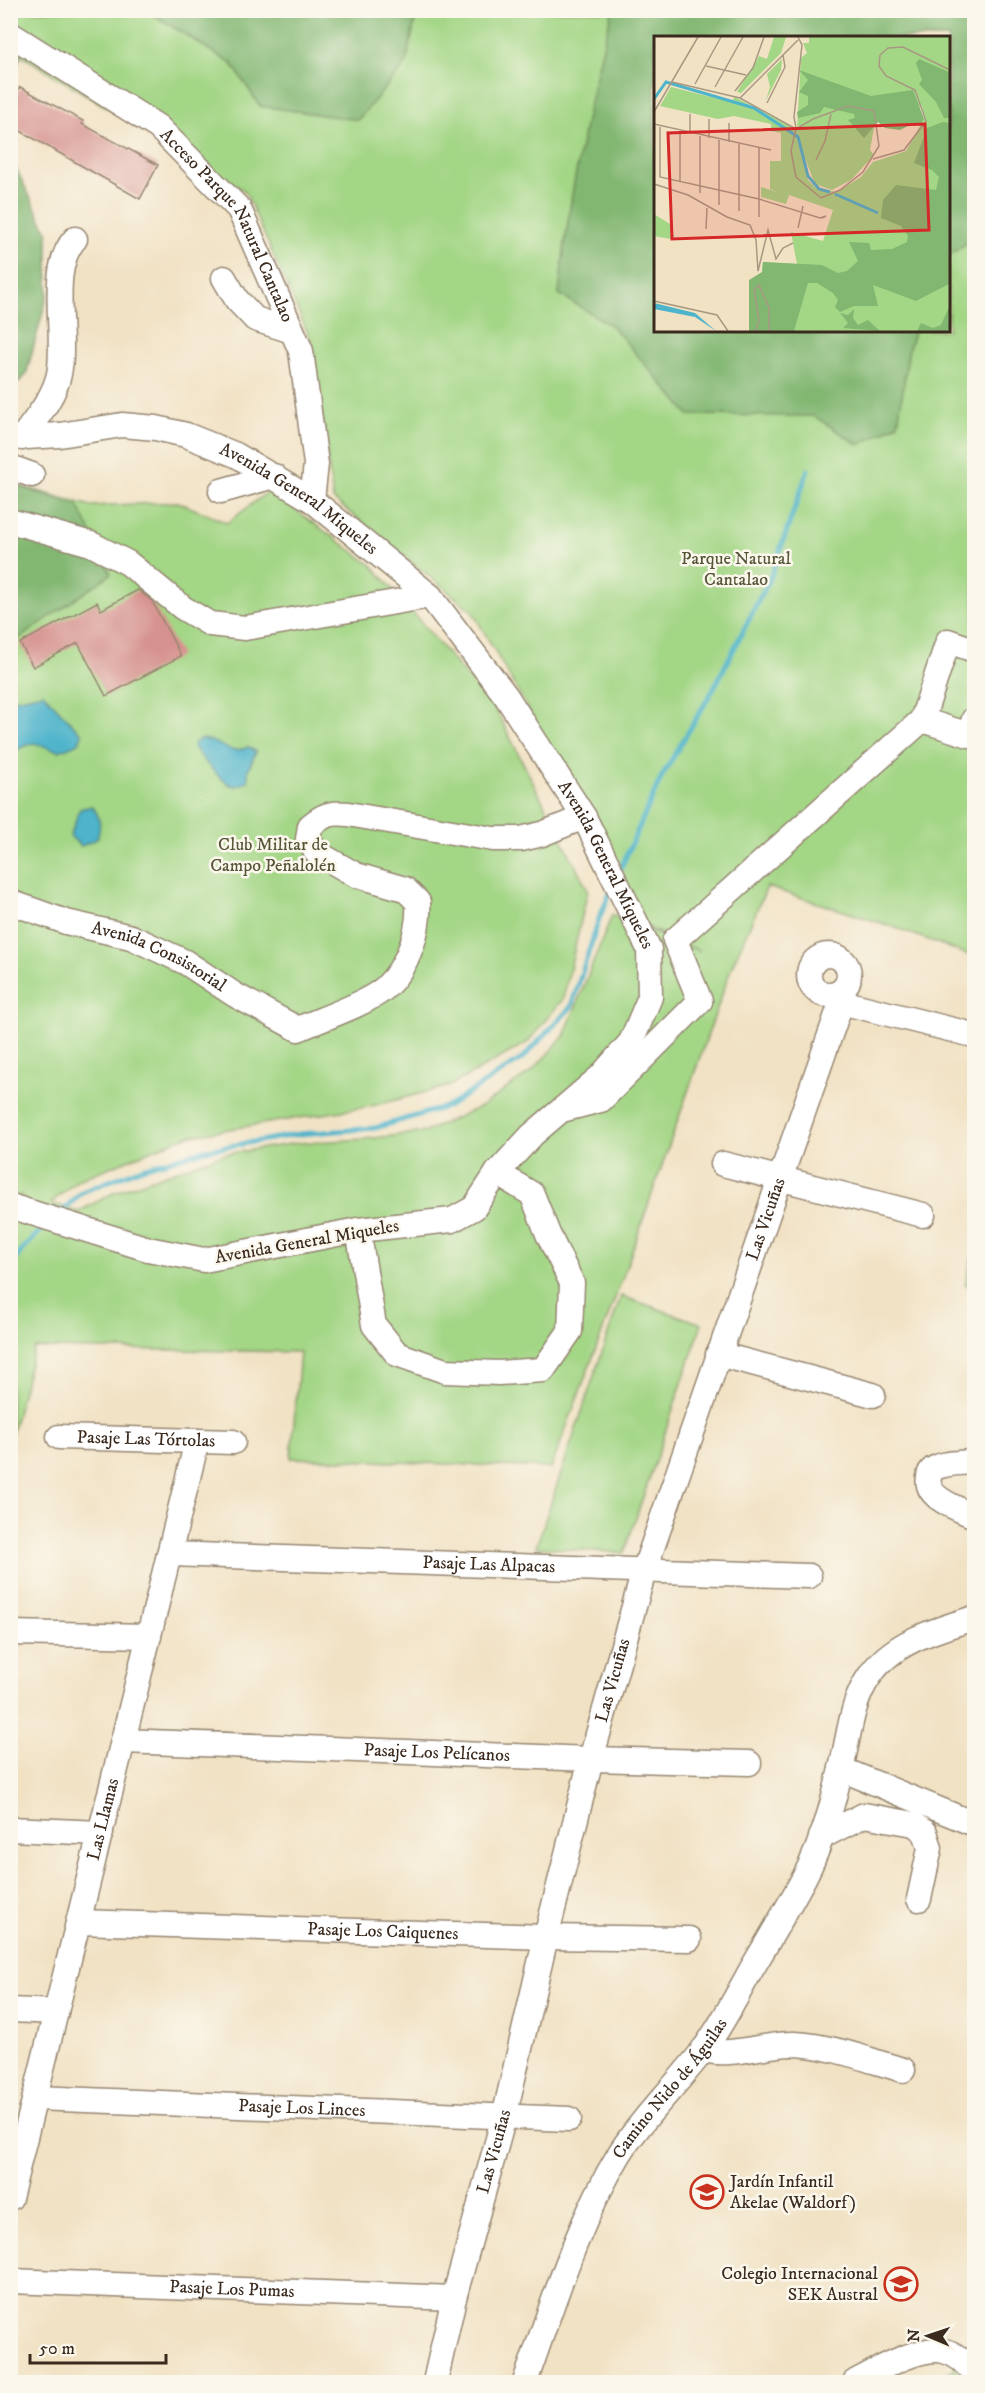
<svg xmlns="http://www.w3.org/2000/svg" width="985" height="2393" font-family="'IM FELL DW Pica',serif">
<rect width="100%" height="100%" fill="#fbf7ec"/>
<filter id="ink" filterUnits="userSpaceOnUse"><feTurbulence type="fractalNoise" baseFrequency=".0167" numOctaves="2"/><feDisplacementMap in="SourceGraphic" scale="12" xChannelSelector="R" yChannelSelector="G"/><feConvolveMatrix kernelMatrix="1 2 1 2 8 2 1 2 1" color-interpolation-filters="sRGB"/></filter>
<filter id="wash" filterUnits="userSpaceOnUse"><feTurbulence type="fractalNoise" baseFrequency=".008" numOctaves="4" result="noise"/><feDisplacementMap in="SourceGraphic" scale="24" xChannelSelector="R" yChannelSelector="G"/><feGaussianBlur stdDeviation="1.35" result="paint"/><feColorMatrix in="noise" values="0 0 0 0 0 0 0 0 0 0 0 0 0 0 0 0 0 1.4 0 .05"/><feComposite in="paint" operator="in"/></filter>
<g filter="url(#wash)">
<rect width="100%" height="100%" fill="#f1e2c4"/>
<path fill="#a3d685" stroke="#6f8052" stroke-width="1.5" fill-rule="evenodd" d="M11 11H974V957L888 925 767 887 732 966 620 1285 551 1468 291 1458 300 1352 34 1348 11 1437 10 1210 22 1195 11 1196 10 483 91 506 178 502 227 523 269 491 373 566 497 712 588 890 563 999 527 1043 450 1086 372 1106 187 1136 78 1180 51 1203 78 1212 115 1192 224 1154 298 1143 365 1139 425 1132 482 1106 532 1071 564 1036 612 915 700 951 647 927 603 841 472 611 333 499 312 343 245 191 11 49ZM655 38H948V330H655Z
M974 1250V1284L965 1285Z
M621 1296 702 1324 624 1553 536 1547Z
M956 2367 971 2382H937Z"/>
<path fill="#82b772" stroke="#5e7048" stroke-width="1.5" d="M139 11 417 10V11L406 64 358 120 260 106 232 64 154 15Z
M612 11H974V238L948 256V38H655V330H915L909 348 898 424 859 445 814 416 689 415 612 326 559 294C568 199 588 103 612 11Z
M11 49 21 55 11 82Z
M10 156 48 234V293L26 375 11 389Z
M11 484 78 505 111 574 11 644Z"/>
<path fill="#4db4cb" stroke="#446f74" stroke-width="1.5" d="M43 693 82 734 79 743 59 751 34 743 20 748 11 759V704L15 699Z
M200 739C221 739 225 757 249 747L256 752 248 770V781C243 783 240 787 234 786 223 784 199 756 193 745Z
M92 806C101 818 101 825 97 839L81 846 70 836 80 809Z"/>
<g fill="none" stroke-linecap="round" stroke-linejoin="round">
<path stroke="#4db4cb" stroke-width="5" d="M619 872 662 776 713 690 771 576 808 470
M58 1215 82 1192 142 1168 206 1150 300 1134 375 1128 449 1106 523 1058 571 1007 600 916 612 889
M10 1266 26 1245 47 1225"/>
</g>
<g id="blocks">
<path fill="#d6928e" d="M20 87 83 121 82 124 158 165 140 199 10 125V106Z
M138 590 152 601 181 656 106 696 78 643 33 667 20 643 97 602 101 610Z"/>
</g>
</g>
<g filter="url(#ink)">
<use href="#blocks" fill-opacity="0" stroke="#968671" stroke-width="1.5"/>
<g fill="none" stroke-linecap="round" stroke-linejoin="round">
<g stroke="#968671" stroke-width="27">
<g id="minor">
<path id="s1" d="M10 34 158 127 239 209 301 351 316 464 312 500"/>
<path d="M224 278 237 300 255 319 292 331"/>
<path id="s2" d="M10 438 60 435 122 425 156 428 186 435 236 455 312 500 430 596 506 696 584 817 649 949 650 997 631 1042 601 1076 532 1135 497 1173 474 1208 452 1220 358 1230 204 1260 148 1249 10 1206"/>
<path d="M22 438C36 418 54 398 59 374 67 335 47 269 75 239"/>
<path d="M10 467 32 475"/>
<path d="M221 491 274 476"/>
<path d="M10 521 91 544 128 563 183 608 210 624 245 628 430 596"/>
<path d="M922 720 969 735 974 719"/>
<path id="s3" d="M10 902 66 922 131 937 185 962 235 995 298 1029C321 1019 369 1003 386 987 408 966 420 931 418 902L405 889 356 875 317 853 308 839 310 826C323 815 331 812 348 814L493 839H521L542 834 584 817"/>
<circle cx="829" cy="975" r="20"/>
<path d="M841 1002 969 1034"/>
<path d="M566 1109 601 1100 700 1001 675 940 922 720 948 641 974 650"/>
<path d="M723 1164 923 1215"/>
<path d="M358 1230 374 1325 397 1354 445 1371 499 1373 543 1370 570 1331 572 1283 548 1234 532 1194 497 1173"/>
<path d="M718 1354 873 1395"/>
<path id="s4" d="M59 1437 233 1442"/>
<path d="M974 1462C962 1463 945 1462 933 1469 929 1472 930 1473 929 1477 924 1498 959 1509 974 1516"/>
<path id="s5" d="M169 1554 809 1576"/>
<path d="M11 1633 149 1636"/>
<path id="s6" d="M123 1741 591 1759 749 1763"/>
<path d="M841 1769 974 1824"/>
<path d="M10 1829 101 1833"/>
<path d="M821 1837 864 1815 914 1824 925 1832 930 1848 919 1899"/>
<path id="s7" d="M79 1922 546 1937 689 1939"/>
<path d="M10 2010 56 2012"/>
<path d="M703 2050C732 2058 765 2043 795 2044 832 2046 868 2060 903 2070"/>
<path id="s8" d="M35 2098 569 2119"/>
<path id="s9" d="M10 2198 197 1441"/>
<path id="s10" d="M10 2281 454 2298"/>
<path id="s11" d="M435 2382 454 2298 504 2117 546 1937 591 1759 644 1571 838 1012 841 1002 839 993"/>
<path id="s12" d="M525 2382C553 2304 577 2224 620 2153 644 2115 677 2085 704 2049 722 2025 736 1997 751 1970 769 1940 787 1909 804 1878 823 1842 834 1800 843 1760 850 1730 852 1700 871 1674 894 1641 939 1629 974 1618"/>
<path d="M855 2382C875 2371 920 2345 944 2351 957 2354 966 2363 974 2373"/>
</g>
</g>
<use href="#minor" stroke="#fff" stroke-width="24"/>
</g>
</g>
<defs>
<g id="school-ring" transform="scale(1.725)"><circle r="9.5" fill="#fbf7ec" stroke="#c8321e" stroke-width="1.5"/><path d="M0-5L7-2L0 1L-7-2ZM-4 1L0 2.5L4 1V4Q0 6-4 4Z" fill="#c8321e"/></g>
</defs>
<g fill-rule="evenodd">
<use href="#school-ring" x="707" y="2192"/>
<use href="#school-ring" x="901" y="2284"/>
</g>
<g text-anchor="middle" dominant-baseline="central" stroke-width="5" stroke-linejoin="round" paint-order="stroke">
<g font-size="18" fill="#3b2a1e" stroke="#fbf7ec">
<text stroke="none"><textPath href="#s1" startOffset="297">Acceso Parque Natural Cantalao</textPath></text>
<text stroke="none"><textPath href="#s2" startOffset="308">Avenida General Miqueles</textPath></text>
<text stroke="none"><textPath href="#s2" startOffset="794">Avenida General Miqueles</textPath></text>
<text stroke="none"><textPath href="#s3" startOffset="159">Avenida Consistorial</textPath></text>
<text stroke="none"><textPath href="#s11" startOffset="1210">Las Vicuñas</textPath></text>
<text transform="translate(307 1242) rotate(-10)">Avenida General Miqueles</text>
<text stroke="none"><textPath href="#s4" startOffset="87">Pasaje Las Tórtolas</textPath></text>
<text stroke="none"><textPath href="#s5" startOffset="320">Pasaje Las Alpacas</textPath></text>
<text stroke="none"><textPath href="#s11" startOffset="724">Las Vicuñas</textPath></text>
<text stroke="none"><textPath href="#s6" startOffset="314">Pasaje Los Pelícanos</textPath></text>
<text stroke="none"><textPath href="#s9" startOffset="390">Las Llamas</textPath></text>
<text stroke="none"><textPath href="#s7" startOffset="304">Pasaje Los Caiquenes</textPath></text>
<text stroke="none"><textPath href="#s12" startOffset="330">Camino Nido de Águilas</textPath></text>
<text stroke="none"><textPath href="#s8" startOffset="267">Pasaje Los Linces</textPath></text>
<text stroke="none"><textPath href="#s11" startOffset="238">Las Vicuñas</textPath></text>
<text stroke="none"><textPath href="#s10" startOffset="222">Pasaje Los Pumas</textPath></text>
</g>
<g font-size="18" fill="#555538" stroke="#fbf7ec">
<text x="736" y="559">Parque Natural<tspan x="736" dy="21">Cantalao</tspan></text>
<text x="273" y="845">Club Militar de<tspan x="273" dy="21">Campo Peñalolén</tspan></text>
</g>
<g font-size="18" fill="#3b2a1e" stroke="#fbf7ec" text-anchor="start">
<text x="730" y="2182">Jardín Infantil<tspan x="730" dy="21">Akelae (Waldorf)</tspan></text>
<text x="878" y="2274" text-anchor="end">Colegio Internacional<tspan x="878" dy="21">SEK Austral</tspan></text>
</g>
</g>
<g transform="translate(654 36)">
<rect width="296" height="296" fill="#f1e2c4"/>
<path d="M120 1H132L127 17 87 57 83 56 105 20 113 23ZM155 1H295V295H104L109 226 143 228 137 196 169 205 179 174 135 159 132 168 107 161V151L123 156 116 153V125H127V97L117 95V88L80 80 64 83 6 70 17 51 77 66 81 61 143 94 147 22 153 17 149 7H155ZM268 70 270 83 252 115 219 126 207 141 183 156 162 152 154 144 142 99 161 148 178 154 197 144 220 119 216 114 221 86ZM128 23 127 34 112 64 116 51 113 38ZM0 178 16 188 20 200 17 203 0 200Z" fill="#a3d685" fill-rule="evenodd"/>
<path d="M265 23 295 36V82H290L282 66 265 48 268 44 262 27ZM145 34 217 60 259 54 270 83 266 90 258 88 246 94 231 92 224 86 210 102 194 84 201 82 200 78 170 71 166 77 144 82 143 76 154 69V60L145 56 154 44ZM289 86 295 87V248L262 265 219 249 224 270H200L186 276 181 271 184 264 179 257 163 247H154L140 295H95V244L108 236 109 226 168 229 184 237 193 235 204 225 195 206 215 207 217 214 238 213 253 206 254 200 247 190 227 182 229 164 242 149 282 154 285 141 278 134 260 127 273 92ZM295 271V295H263L267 287 279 292 287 289ZM200 273 199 282 204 289 214 284 226 295 189 292 194 287 186 277 194 279Z" fill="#82b772"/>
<path d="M0 267 41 277 62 295 41 281 0 273Z" fill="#4db4cb"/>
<path fill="none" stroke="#4db4cb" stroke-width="3" d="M0 63 12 46 100 72 144 101 154 140 165 153 176 156M181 158 224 177"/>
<path fill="none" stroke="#a89882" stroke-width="1.5" d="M52 30 92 39M18 46 86 62 142 93M41 48 67 1M61 51 89 1M81 55 99 32 110 1M86 62 144 4M113 67 131 31 129 19M194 70 220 75 225 110 209 136 186 154 167 162 142 141 137 115 140 101 142 93 159 83ZM0 76 44 1M0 88 117 114M6 91V141L105 163 166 182 172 180 168 182M142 92 140 81 148 9 144 1M36 97V78M55 102V83M65 104V169M75 106V87M85 108V175M105 112V181M219 123 250 114 272 85 261 54 232 40 225 30 226 19 234 12 249 11 296 34M162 124 171 105 177 78M26 145V95M0 148 34 159 73 181 96 189 102 204 104 235 114 194 122 223 129 212 139 207M46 157V100M144 192 149 170M52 193 53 172M0 265 63 279 74 295M101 295 105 285 100 254 105 249 115 272V295"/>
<path fill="#d62828" fill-opacity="0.15" stroke="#d62828" stroke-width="3" d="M271 88 275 194 18 203 14 97Z"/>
<rect width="296" height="296" fill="none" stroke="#3b2a1e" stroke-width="3"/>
</g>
<rect width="985" height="2393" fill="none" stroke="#fbf7ec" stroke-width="36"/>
<g transform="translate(928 2336) rotate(272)" stroke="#fbf7ec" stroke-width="4.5" paint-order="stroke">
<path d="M0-4.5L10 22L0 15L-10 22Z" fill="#3b2a1e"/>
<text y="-9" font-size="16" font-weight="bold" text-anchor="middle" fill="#3b2a1e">N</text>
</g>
<path d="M30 2354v9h136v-9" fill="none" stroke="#3b2a1e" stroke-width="3"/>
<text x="39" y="2354" font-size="18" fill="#3b2a1e" stroke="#fbf7ec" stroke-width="4.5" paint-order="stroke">50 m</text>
</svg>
